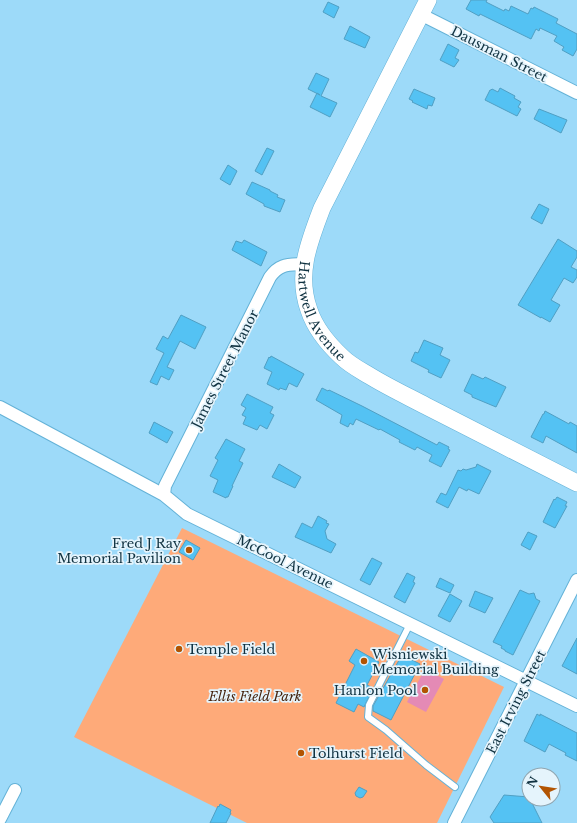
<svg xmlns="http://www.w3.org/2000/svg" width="577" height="823" font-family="'Libre Baskerville',serif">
<rect width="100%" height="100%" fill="#9ddaf9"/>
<path fill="#feaa79" d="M182 528 504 687 437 823H247L74 737Z"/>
<path fill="#e48ab5" d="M425 669 444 679 426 712 407 702Z"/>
<path fill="#54c2f3" stroke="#509fc3" d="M471 0H487L486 2 504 11 505 9 509 11 511 6 528 14 531 8 533 9 534 7 558 19 556 23 577 34V49L573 56 562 50 564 47 554 41 557 36 540 28 539 31 536 29 531 39 480 14 479 16 466 9Z
M328 2 339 7 334 18 323 12Z
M350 26 370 37 365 48 344 39Z
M448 44 459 50 455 58 459 60 454 67 440 60Z
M316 73 329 79 321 96 337 103 330 117 310 107 317 93 320 95 308 89Z
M500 88 515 96 514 98 521 102 518 107 521 109 517 116 485 100 490 90H491L492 89 498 92Z
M414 89 435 98 432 106 428 105 427 109 412 102 413 101 409 99Z
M539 109 567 120 561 133 534 119Z
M267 148 274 151 262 175 255 171Z
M228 165 237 171 230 185 220 179Z
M252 182 270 190V191L278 195 277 197 285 200 280 212 264 206V204L246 194Z
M539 204 549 209 542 224 531 218Z
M558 239 577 251V257L571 267 577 270V277L573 283 564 278 551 300 560 305 550 322 541 317V318L518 305Z
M244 240 267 252 261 266 232 250 236 241 242 243Z
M181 315 206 327 195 349 180 341 167 367 174 370 169 380 161 376 157 385 150 382 164 353 156 349 163 336 168 339Z
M424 340 443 348 440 355 450 360 441 378 428 372 429 370 411 361 415 352 418 353Z
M271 356 304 374 297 387 289 383 286 390 280 388 279 390 267 384 272 372 264 368 269 357 270 358Z
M472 374 483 379 485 377 506 387 496 407 472 397V395L464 391Z
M322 388 328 391 329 390 362 406 437 445 439 442 449 447 448 449 450 450 441 467 429 461 432 455 417 447 415 450 399 442 400 440 380 429 379 430 356 419 353 425 350 423 348 427 340 423 342 415 316 400Z
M247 394 273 407 270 413 274 415 267 429 260 425 257 430 243 424 246 417 242 415 246 408 241 405Z
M545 411 569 424 570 422 577 426V453L546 436 543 443 531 437 543 414H544Z
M154 422 173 432 167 443 149 433Z
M226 439 245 449 239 461 243 463 232 486H233L228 497H226V498L213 492 218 480 210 476 218 460 215 458Z
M279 464 301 477 295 488 272 477Z
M477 464 491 471 479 494 468 489 467 491 459 487 448 508 436 502 441 493 446 495 458 470 461 471 463 469 466 470 476 467Z
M557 497 567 502 565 506H567L555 528 543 522 554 499 555 500Z
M318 516 327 521 326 523 329 524 325 531 327 539 336 544 331 553 295 537 302 523 312 528Z
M528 532 537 536 530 550 521 545Z
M186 540 200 548 193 560 179 552Z
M372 558 382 563 370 585 360 580Z
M407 573 415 577 413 582 415 583 405 603 394 597Z
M440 578 454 585 450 593 436 587Z
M520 590 529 594 534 593 536 599 540 601 513 655 505 651V650L501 648 502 646 493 642Z
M475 591 493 598 485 613 469 606Z
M450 594 462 601 450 622 438 616Z
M577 638V674L562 666Z
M356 649 379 662 367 685 373 688 364 707 358 704 354 712 336 703 355 665 349 661Z
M402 655 420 664 391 720 373 711V706Z
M537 714 540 716V714L577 733V761L565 755 566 753 549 744 545 752 524 741Z
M359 787 367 791 363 797 360 798 356 796 355 793Z
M504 795 529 797 542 823H494L490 817Z
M220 804 231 810 230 813H231L226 823H210L218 806 219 807Z"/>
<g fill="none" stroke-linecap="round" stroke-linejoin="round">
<g stroke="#64b2d7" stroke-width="8">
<path id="lane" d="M410 624 369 705 368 717 386 730 426 765 455 787"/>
</g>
<g stroke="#64b2d7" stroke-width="14">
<path id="street" d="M420 14 577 93
M0 407 164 495 187 514 577 706
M164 495 165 486 270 277C280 263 289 265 304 264
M0 819 15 790
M454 823 577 580"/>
</g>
<g stroke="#64b2d7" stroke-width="18">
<g id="secondary">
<path id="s1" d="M428 0 322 208C309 242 296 274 309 310 315 328 328 344 342 357 350 365 360 370 370 376 388 387 407 396 426 406 476 432 527 457 577 483"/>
</g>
</g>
<use href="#lane" stroke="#fff" stroke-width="6"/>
<use href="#street" stroke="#fff" stroke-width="12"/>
<use href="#secondary" stroke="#fff" stroke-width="17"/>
</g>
<g fill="#b25402" stroke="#e5f4fc" stroke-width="1.5">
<circle cx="189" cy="550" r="4"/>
<circle cx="179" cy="649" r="4"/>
<circle cx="364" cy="661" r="4"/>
<circle cx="425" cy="690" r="4"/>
<circle cx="301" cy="753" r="4"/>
</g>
<g text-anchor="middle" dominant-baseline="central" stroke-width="3.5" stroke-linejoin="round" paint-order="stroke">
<g font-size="13" fill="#103241" stroke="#e5f4fc">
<text transform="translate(499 54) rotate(27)">Dausman Street</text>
<text stroke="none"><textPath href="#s1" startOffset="344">Hartwell Avenue</textPath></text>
<text transform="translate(225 369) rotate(-63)">James Street Manor</text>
<text transform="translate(285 562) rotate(26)">McCool Avenue</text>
<text transform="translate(516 702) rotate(-63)">East Irving Street</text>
</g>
<g font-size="13" fill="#103241" stroke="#e5f4fc" text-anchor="start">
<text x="181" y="543" text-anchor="end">Fred J Ray<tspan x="181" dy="15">Memorial Pavilion</tspan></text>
<text x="187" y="649">Temple Field</text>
<text x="372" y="654">Wisniewski<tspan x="372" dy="15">Memorial Building</tspan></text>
<text x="417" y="690" text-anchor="end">Hanlon Pool</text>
<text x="309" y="753">Tolhurst Field</text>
</g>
<g font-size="13" font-style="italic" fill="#45230e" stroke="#e5f4fc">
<text x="255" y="696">Ellis Field Park</text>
</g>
</g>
<g transform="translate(541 787) rotate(300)"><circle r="19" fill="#e5f4fc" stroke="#90a6b1"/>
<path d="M0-3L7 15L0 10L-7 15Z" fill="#b25402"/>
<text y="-6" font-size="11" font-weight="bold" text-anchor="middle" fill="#103241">N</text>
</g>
</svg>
